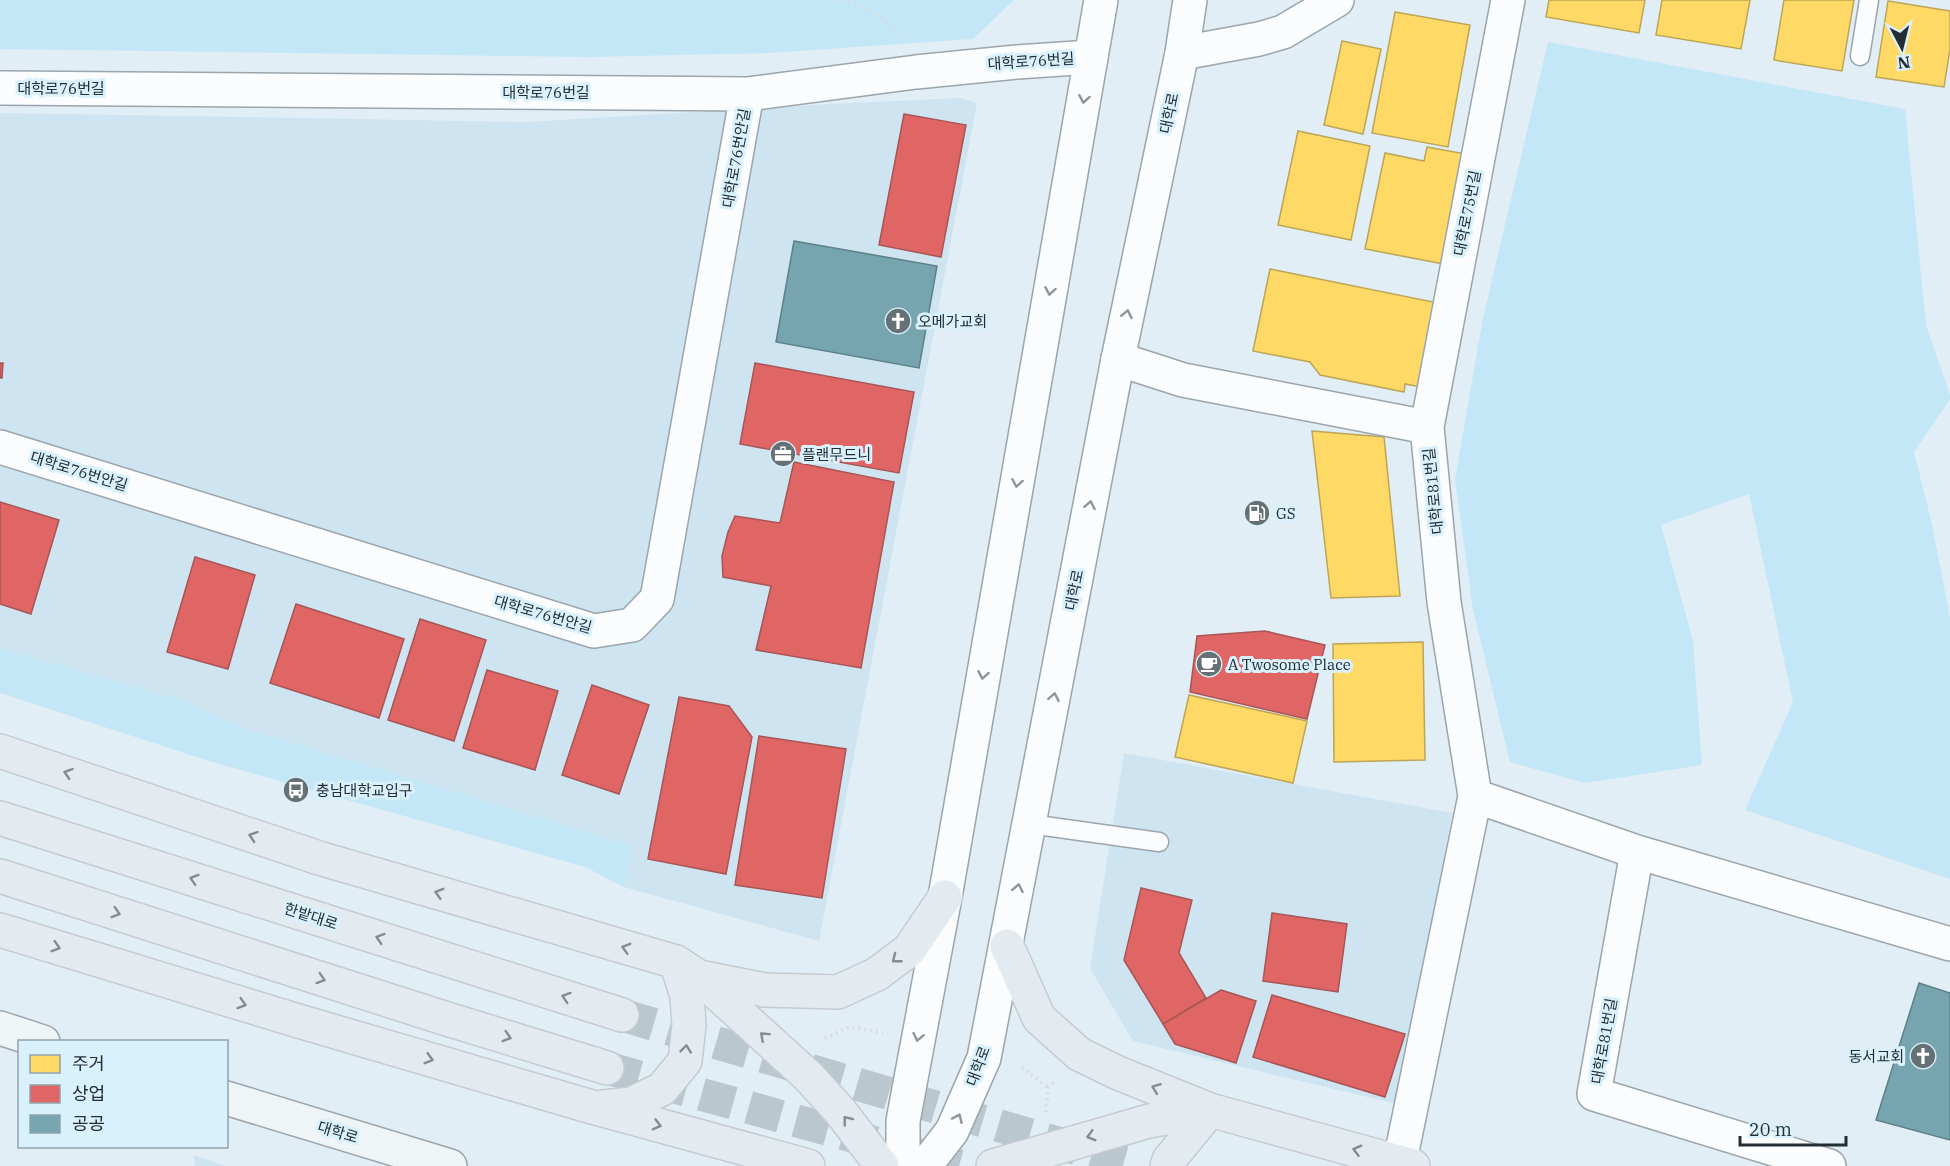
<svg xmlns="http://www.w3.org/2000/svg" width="1950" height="1166" font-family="'IBM Plex Serif','Noto Sans KR',serif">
<rect width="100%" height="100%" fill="#e1eef5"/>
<path fill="#cee4f0" d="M960 98 977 103 819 941 624 887 634 846 246 729 184 701 0 648V113L527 122 810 105Z
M1124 753 1452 813 1407 1061 1397 1104 1133 1041 1090 968Z
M194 1155 226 1166H195Z"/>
<path fill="#c4e7f8" d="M0 0H1014L973 39 770 53 590 57 0 49Z
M1548 42 1905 109 1926 325 1950 395V399L1914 452 1932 524 1950 618V879L1745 810 1793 702 1749 494 1661 525 1693 641 1702 765 1585 783 1510 762 1473 610 1455 479 1483 318Z
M0 648 184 701 246 729 634 846 624 887 585 867 209 761 0 693Z"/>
<path fill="#ffd966" stroke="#bda556" stroke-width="1.5" d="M1549 0H1645L1639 33 1546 17Z
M1662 0H1750L1741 49 1656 35Z
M1784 0H1854L1842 71 1774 60Z
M1888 1 1950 11V49L1944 87 1876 77Z
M1395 12 1470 25 1448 147 1372 133Z
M1342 41 1381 49 1363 134 1324 125Z
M1298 131 1370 146 1351 240 1278 225Z
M1427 147 1466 154 1444 264 1365 249 1385 153 1424 161Z
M1270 269 1438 303 1421 387 1405 384 1404 392 1320 375 1310 362 1253 351Z
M1312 431 1384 437 1400 596 1331 598Z
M1423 642 1425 760 1334 762 1333 644Z
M1189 695 1307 721 1293 783 1175 757Z"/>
<path fill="#e06666" stroke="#a85556" stroke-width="1.5" d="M904 114 966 125 941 257 879 245Z
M0 363H3L2 378H0Z
M755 363 914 392 899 473 740 444Z
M794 462 894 482 861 668 756 650 771 586 723 577 722 556 728 532 735 516 780 523Z
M0 502 59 520 31 614 0 604Z
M195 557 255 575 228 669 167 652Z
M296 604 404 639 379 718 270 683Z
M420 619 486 640 454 741 388 720Z
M1265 631 1325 645 1307 719 1190 692 1197 636Z
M487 670 558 691 535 770 463 748Z
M592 685 649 705 619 794 562 775Z
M679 697 729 706 752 737 726 874 648 859Z
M759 736 846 749 822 898 735 885Z
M1141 888 1192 900 1179 953 1206 998 1163 1024 1124 960Z
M1272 913 1347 924 1338 992 1263 981Z
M1221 990 1256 1001 1236 1063 1175 1044 1163 1024Z
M1272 995 1405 1034 1385 1097 1253 1057Z"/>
<path fill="#76a5af" stroke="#5d8189" stroke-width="1.5" d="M794 241 937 266 919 368 776 342Z
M1919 983 1950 993V1140L1876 1120Z"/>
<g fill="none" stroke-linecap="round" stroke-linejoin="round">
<path stroke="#bbc7ce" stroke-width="33" stroke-dasharray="33 16" stroke-linecap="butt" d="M622 1015 1136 1166
M607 1068 959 1166"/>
<g stroke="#9ba5ab" stroke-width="21">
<path id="service" d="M1860 56 1869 0
M1030 824 1159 842"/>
</g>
<g stroke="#9ba5ab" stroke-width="36">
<path id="minor" d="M1182 53 1259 39 1283 32 1337 0
M0 88 747 94 916 72 1017 62 1091 57
M1118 359 1183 380 1427 427
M0 447 594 631 632 625 657 599 747 94
M1475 796 1637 852 1950 944
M1637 852 1594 1094 1829 1166
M1400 1161 1475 796 1444 602 1427 427 1508 0"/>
</g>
<g stroke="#9ba5ab" stroke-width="36">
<path id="tertiary" d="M903 1166V1121L945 897 1101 0
M925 1166 952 1131 984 1058 1118 359 1182 53 1190 0"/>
</g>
<g stroke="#9ba5ab" stroke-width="36">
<path id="secondary" d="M0 1028 43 1042
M226 1098 450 1166"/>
</g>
<g stroke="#c5cbce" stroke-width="36">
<path id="primary" d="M0 751 319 858 676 962 699 977 808 1076 840 1111 882 1166
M0 818 622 1015
M0 876 447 1019 607 1068
M0 930 295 1020 592 1107 808 1166
M1007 946 1039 1018 1079 1054 1118 1073 1210 1110 1413 1166
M699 977 765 990 838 992 877 974 909 950 945 897
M603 1107 631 1104 662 1089 685 1061 689 1025 687 996 676 962
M993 1166 1149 1121 1210 1110
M1167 1166 1169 1160 1210 1110"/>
</g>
<path stroke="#d7dadc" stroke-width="4" stroke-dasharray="1.5 4.5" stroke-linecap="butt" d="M837 0C863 4 888 20 906 38
M825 1038 850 1027 883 1033
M1022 1067 1048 1088
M1046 1112 1048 1088 1056 1080"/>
<use href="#service" stroke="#fafcfe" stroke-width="18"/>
<use href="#minor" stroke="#fafcfe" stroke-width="33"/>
<use href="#tertiary" stroke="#fafcfe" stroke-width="33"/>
<use href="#secondary" stroke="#eff4f7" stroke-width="33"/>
<use href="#primary" stroke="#e4ebf0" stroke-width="33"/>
</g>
<defs><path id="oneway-chevron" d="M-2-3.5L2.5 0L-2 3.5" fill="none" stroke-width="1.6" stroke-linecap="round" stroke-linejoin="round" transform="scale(1.5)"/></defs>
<g stroke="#8f9498">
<use href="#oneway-chevron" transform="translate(1084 99) rotate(100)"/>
<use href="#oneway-chevron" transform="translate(1050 291) rotate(100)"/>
<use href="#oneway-chevron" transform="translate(1127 314) rotate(-78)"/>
<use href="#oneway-chevron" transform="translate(1017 483) rotate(100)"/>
<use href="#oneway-chevron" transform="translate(1090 505) rotate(-79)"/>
<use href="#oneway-chevron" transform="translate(983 675) rotate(100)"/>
<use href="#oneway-chevron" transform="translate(1054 697) rotate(-79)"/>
<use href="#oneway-chevron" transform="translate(1018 888) rotate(-79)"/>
<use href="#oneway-chevron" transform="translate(918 1037) rotate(102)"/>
<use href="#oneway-chevron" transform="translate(958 1118) rotate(-66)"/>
</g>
<g stroke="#848c90">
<use href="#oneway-chevron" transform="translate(68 773) rotate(-161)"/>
<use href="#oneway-chevron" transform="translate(253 836) rotate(-161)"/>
<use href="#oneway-chevron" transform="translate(194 879) rotate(-162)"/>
<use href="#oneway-chevron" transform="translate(439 893) rotate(-164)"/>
<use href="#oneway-chevron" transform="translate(116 913) rotate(18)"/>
<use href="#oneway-chevron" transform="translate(380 938) rotate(-162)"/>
<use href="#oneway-chevron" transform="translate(56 947) rotate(17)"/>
<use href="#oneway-chevron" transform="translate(626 948) rotate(-164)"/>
<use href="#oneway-chevron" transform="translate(896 959) rotate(142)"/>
<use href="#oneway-chevron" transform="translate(321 979) rotate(18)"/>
<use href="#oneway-chevron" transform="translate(566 997) rotate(-162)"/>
<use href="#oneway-chevron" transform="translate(242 1004) rotate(17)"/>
<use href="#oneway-chevron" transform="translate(764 1036) rotate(-138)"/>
<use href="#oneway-chevron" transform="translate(507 1037) rotate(17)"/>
<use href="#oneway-chevron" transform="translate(686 1049) rotate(-84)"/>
<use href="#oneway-chevron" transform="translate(429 1059) rotate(16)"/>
<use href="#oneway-chevron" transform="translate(1156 1088) rotate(-159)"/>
<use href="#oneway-chevron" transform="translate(847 1120) rotate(-128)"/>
<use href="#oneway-chevron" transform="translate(657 1125) rotate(15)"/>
<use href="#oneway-chevron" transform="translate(1091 1136) rotate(164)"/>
<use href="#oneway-chevron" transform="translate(1357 1150) rotate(-165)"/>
</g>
<defs>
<g id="church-disc" transform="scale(1.35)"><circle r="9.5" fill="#667176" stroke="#d9f1fd"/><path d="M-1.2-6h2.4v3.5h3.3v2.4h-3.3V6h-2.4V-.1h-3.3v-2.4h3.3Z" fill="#fff"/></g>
<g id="office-disc" transform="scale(1.35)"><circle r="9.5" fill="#667176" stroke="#d9f1fd"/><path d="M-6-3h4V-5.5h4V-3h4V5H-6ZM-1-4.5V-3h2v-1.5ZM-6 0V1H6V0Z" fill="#fff"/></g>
<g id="fuel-disc" transform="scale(1.35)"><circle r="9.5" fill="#667176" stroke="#d9f1fd"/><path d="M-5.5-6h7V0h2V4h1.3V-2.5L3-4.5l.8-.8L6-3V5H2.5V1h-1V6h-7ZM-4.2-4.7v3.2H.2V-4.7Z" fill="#fff"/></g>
<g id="cafe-disc" transform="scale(1.35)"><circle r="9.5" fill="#667176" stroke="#d9f1fd"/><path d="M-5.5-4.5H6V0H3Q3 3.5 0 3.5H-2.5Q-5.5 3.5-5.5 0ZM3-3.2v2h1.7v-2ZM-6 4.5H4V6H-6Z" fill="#fff"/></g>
<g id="bus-disc" transform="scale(1.35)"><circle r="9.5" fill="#667176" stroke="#d9f1fd"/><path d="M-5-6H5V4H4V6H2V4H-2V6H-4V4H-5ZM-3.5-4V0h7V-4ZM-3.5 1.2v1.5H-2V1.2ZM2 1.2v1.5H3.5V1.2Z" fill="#fff"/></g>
</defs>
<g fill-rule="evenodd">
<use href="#church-disc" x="898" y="321"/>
<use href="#office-disc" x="783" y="454"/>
<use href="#fuel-disc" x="1257" y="513"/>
<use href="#cafe-disc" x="1209" y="664"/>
<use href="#bus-disc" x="296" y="790"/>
<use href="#church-disc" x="1923" y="1056"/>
</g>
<g text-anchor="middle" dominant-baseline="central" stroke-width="6" stroke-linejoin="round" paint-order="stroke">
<g font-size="15" fill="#242d31" stroke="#d9f1fd">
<text transform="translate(1031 61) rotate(-4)">대학로76번길</text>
<text x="61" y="88">대학로76번길</text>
<text x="546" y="92">대학로76번길</text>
<text transform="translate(1169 113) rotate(-78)">대학로</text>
<text transform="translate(736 158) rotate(-80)">대학로76번안길</text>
<text transform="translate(1467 213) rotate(-79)">대학로75번길</text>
<text transform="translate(79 471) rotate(17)">대학로76번안길</text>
<text transform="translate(1433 491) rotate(-96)">대학로81번길</text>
<text transform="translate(1074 590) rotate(-79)">대학로</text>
<text transform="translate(543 614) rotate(16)">대학로76번안길</text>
<text transform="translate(311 916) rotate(18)">한밭대로</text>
<text transform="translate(1604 1041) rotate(-80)">대학로81번길</text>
<text transform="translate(978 1066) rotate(-70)">대학로</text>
<text transform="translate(338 1132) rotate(17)">대학로</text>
</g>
<g font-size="15" fill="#242d31" stroke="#d9f1fd" text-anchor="start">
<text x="918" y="321">오메가교회</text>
<text x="802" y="454">플랜무드니</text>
<text x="1276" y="513">GS</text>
<text x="1228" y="664">A Twosome Place</text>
<text x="316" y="790">충남대학교입구</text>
<text x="1904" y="1056" text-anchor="end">동서교회</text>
</g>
</g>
<rect x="18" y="1040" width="210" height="108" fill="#d9f1fd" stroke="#91a3ab" stroke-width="1.5"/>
<rect x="30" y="1055" width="30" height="18" fill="#ffd966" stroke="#91a3ab" stroke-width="1.5"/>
<text x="72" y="1070" font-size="18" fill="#242d31">주거</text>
<rect x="30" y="1085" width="30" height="18" fill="#e06666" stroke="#91a3ab" stroke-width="1.5"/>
<text x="72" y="1100" font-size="18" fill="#242d31">상업</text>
<rect x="30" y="1115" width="30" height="18" fill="#76a5af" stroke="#91a3ab" stroke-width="1.5"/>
<text x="72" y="1130" font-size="18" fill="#242d31">공공</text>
<g transform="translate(1902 48) rotate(173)" stroke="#d9f1fd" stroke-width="4.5" paint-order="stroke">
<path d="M0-4.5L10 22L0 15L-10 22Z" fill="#242d31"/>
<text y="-9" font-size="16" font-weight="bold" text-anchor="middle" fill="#242d31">N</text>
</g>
<path d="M1740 1136v9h106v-9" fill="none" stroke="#242d31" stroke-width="3"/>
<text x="1749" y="1136" font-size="18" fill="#242d31" stroke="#d9f1fd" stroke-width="4.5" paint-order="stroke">20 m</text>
</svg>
